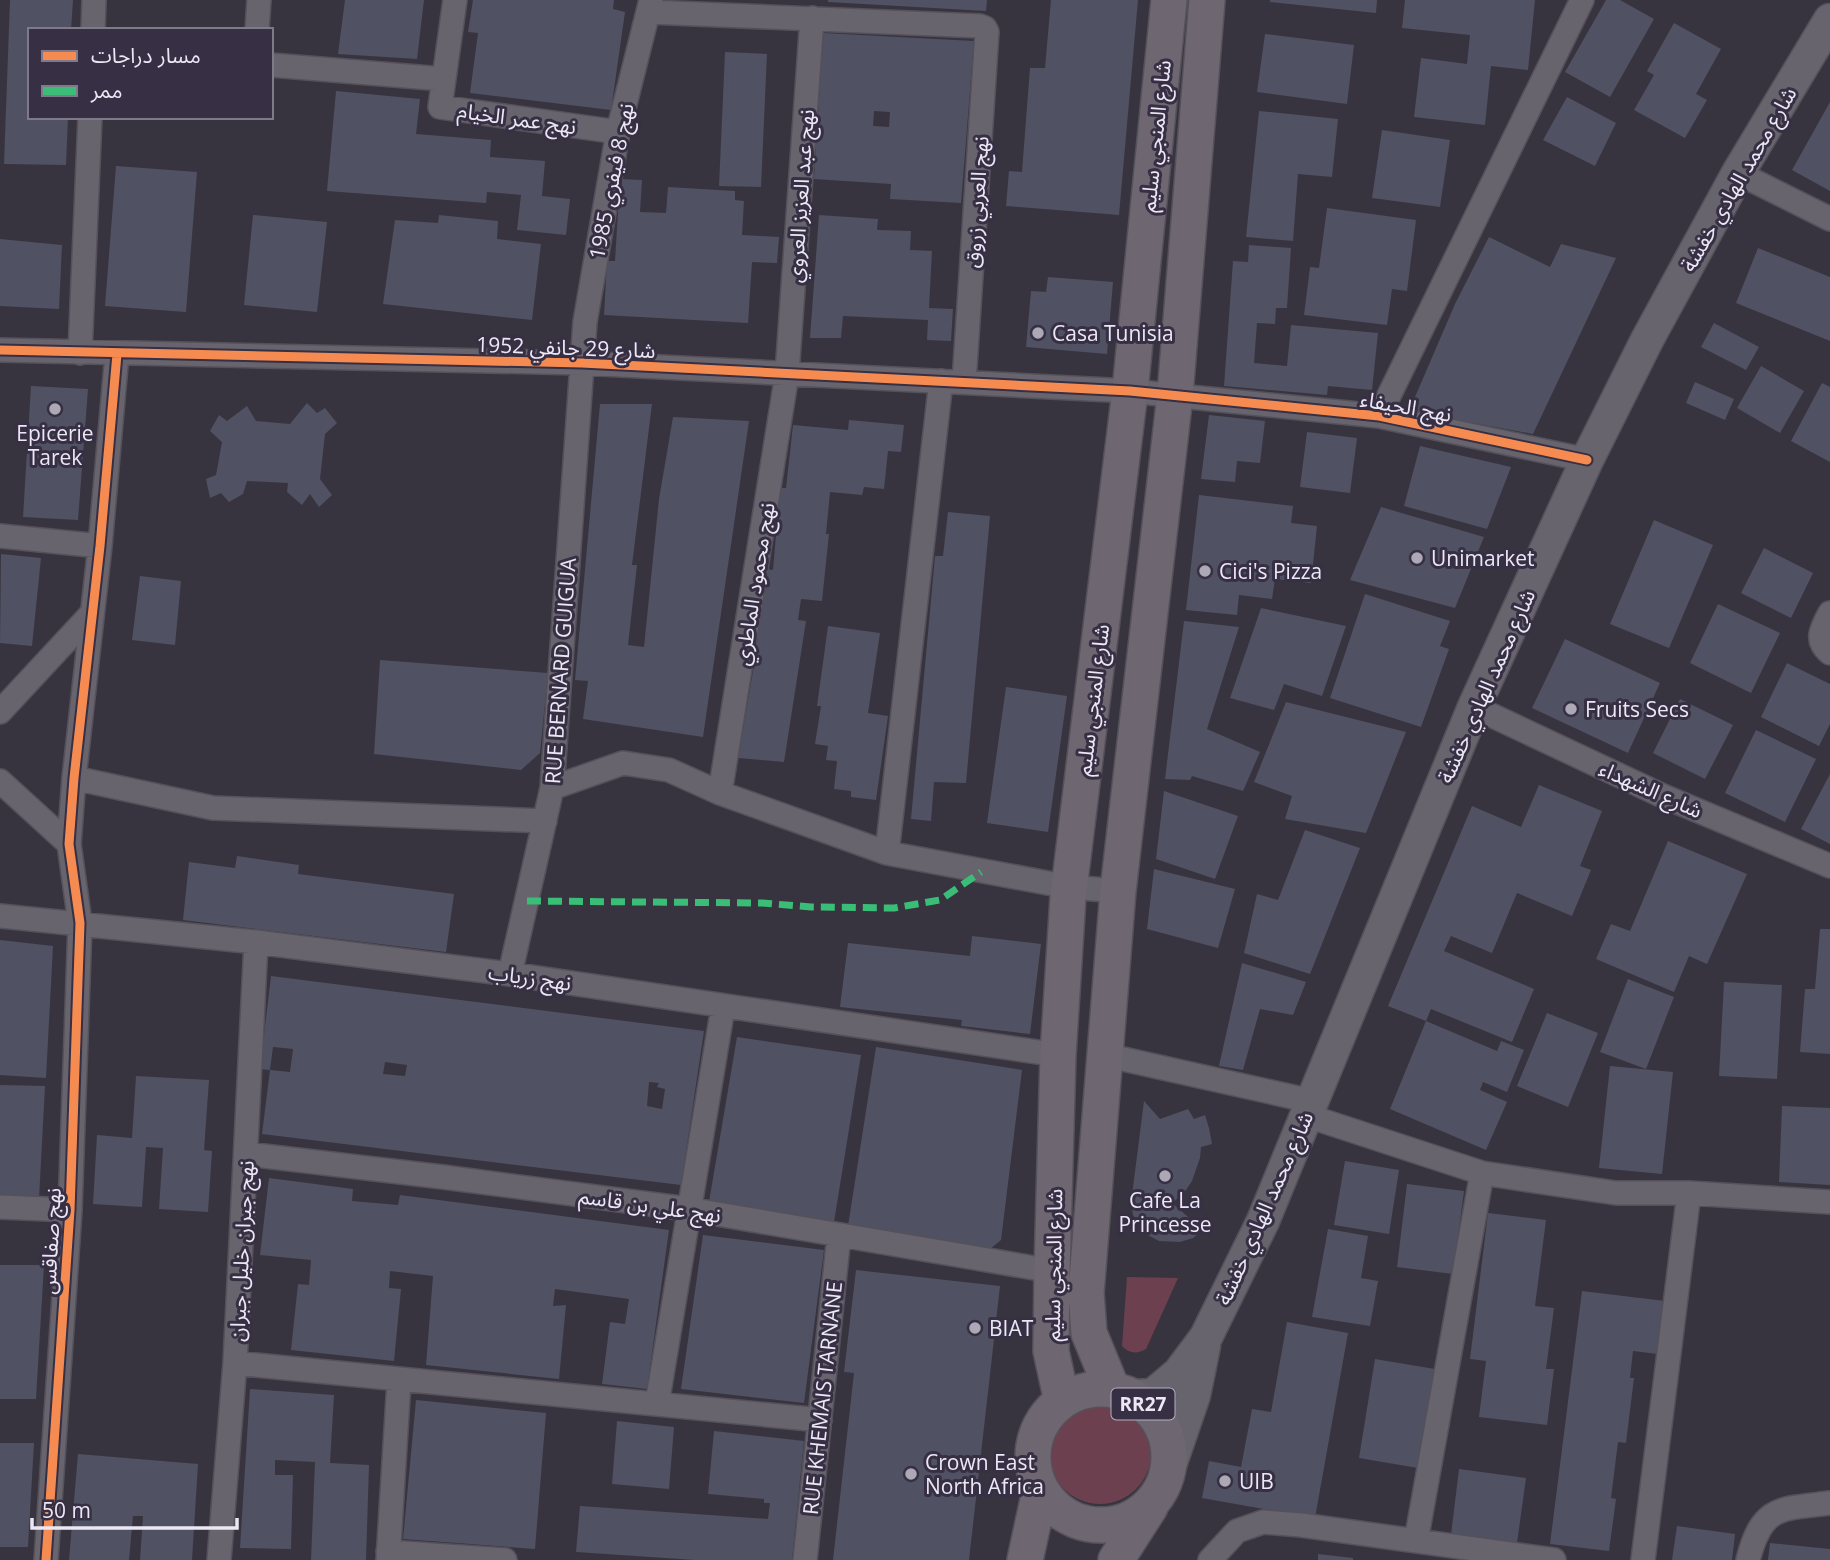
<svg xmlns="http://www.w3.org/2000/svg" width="1830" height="1560" font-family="'Open Sans','Noto Sans Arabic',sans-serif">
<rect width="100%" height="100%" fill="#38343f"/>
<path fill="#6d404f" d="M1127 1277 1178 1278 1146 1349C1137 1354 1130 1354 1122 1346Z
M1049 1453a51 51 0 1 1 102 0a51 51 0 1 1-102 0Z"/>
<path fill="#505162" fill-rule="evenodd" d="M10 0H73L71 30H30V117H68L66 165 4 164Z
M345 0H424L417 59 338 54Z
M473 0H614L613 9 625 12 611 110 470 93 478 33 468 32Z
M828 0H987L986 11 828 2Z
M1051 0H1138L1119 215 1006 206 1009 171 1022 172 1030 68H1045Z
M1270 0H1377L1376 13 1270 2Z
M1405 0H1535L1528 70 1491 66 1485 125 1414 117 1421 58 1467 64 1470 35 1402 28Z
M1606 0H1620L1654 19 1610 97 1565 72Z
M1674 23 1721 49 1696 94 1707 100 1685 138 1634 110 1654 75 1647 71Z
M823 33 974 41 961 203 890 199 891 184 814 179ZM874 111 890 112 889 127 873 126Z
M1265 34 1354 45 1347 104 1257 92Z
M725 52 767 54 761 187 719 186Z
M336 91 420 99 416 134 491 140 490 157 545 161 542 196 570 199 566 235 517 230 521 195 487 192 486 203 327 191Z
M1567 97 1616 123 1595 166 1543 140Z
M1830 102V191L1792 170Z
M1259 111 1338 119 1332 177 1298 174 1293 241 1246 237Z
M1382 130 1450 140 1440 207 1372 198Z
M116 166 197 172 186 312 105 306Z
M620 179 642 180 640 212 666 213 668 187 735 191V200L744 201 742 235 779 237 777 263 752 262 748 323 604 315 607 261H615Z
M1327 208 1416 220 1407 291 1392 289 1387 325 1304 315 1310 267 1319 268Z
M253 215 327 222 317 312 244 305Z
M439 215 498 221 497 239 541 244 532 320 383 304 395 220 438 223Z
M819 215 878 219 877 230 911 231 910 250 932 251 929 308 953 309 951 341 927 340 928 320 843 316 841 338H810Z
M1489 237 1550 267 1561 244 1616 258 1533 434 1409 411 1455 304Z
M0 239 62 245 59 309 0 306Z
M1249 245 1291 248 1287 308H1276L1275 324 1257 323 1254 363 1287 366 1291 325 1378 333 1372 390 1328 386 1327 395 1224 386 1233 261 1248 262Z
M1758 248 1830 277V341L1736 303Z
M1048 277 1113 282 1107 354 1026 347 1031 291 1046 292Z
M1714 323 1759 347 1746 370 1701 347Z
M1761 366 1804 391 1780 433 1737 408Z
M1695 382 1734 399 1725 420 1686 403Z
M1822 383 1830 387V462L1791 441Z
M31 386 88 389 78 520 23 517Z
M307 403 317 413 325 408 337 423 325 434 320 479 332 495 319 507 310 494 302 505 287 492 288 483 247 481 243 494 229 502 221 493 210 498 206 479 216 475 222 442 210 431 219 415 227 421 247 406 256 421 290 424Z
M600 404H652L632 565H637L628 645 644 647 659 499 673 417 749 421 703 737 583 719 588 681 575 680Z
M1209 415 1265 421 1260 463 1237 461 1235 482 1201 479Z
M849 420 904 425 901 452 888 451 884 489 864 487 862 495 830 492 826 534H829L822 601 801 599 798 620 806 621 784 762 738 758 755 660 766 569 773 570 780 488H786L793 425 848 430Z
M1307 432 1357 438 1350 493 1300 487Z
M1420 446 1511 467 1487 529 1404 506Z
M1199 495 1293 506 1291 523 1317 526 1311 583 1275 579 1272 599 1239 595 1237 615 1186 610Z
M1381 507 1484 537 1455 608 1350 580Z
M948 512 990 516 966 783 934 782 931 821 911 819 935 556H943Z
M1654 520 1713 545 1669 648 1610 624Z
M1764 548 1813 573 1791 618 1741 593Z
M1 554 41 558 32 646 0 643Z
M140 576 181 581 175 645 132 640Z
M1365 594 1450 621 1440 646 1449 649 1421 727 1330 698Z
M1718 604 1780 633 1751 693 1690 663Z
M1261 608 1346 626 1322 696 1284 684 1274 710 1230 698Z
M1184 621 1239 627 1207 729 1260 752 1243 791 1192 776 1190 780 1165 779Z
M828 626 880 633 868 713 888 716 876 800 851 797V791L834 789 837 761 826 760 828 746 815 744 821 706H817Z
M1565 639 1660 683 1628 753 1532 708Z
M380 660 548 673 540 753 521 770 374 754Z
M1787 663 1830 684V724L1819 746 1761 717Z
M1006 687 1067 696 1048 832 987 823Z
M1680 699 1733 725 1705 779 1653 753Z
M1286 702 1406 732 1366 833 1285 819 1292 796 1254 782Z
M1756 730 1816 759 1785 822 1725 793Z
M1830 774V844L1801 829Z
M1539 785 1602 811 1580 866 1591 870 1572 916 1517 893 1492 953 1451 936 1444 951 1534 989 1512 1042 1431 1009 1426 1021 1388 1006 1472 806 1521 827Z
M1164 791 1238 816 1215 879 1156 859Z
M1305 830 1360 848 1310 974 1244 953 1257 894 1278 900Z
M1668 841 1747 874 1707 964 1689 956 1674 992 1596 959 1611 924 1630 931Z
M237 856 299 865 298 874 454 894 446 952 183 920 189 862 235 868Z
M1154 869 1235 889 1218 948 1147 929Z
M1820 929H1830V1054L1800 1052 1805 989H1815Z
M972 936 1041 944 1030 1034 961 1026 962 1020 840 1007 848 943 970 956Z
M0 940 53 946 46 1078 0 1075Z
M1242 963 1306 982 1293 1015 1260 1009 1243 1070 1219 1066Z
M271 976 704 1031 681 1185 262 1134 270 1070 260 1069ZM273 1047 293 1049 290 1072 270 1070ZM385 1062 407 1065 405 1076 383 1074ZM649 1082 659 1083 657 1087 665 1089 662 1109 647 1106Z
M1628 979 1674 997 1646 1069 1600 1052Z
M1724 982 1782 985 1777 1079 1719 1076Z
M1547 1013 1598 1033 1568 1107 1517 1086Z
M1426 1021 1497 1051 1501 1041 1524 1050 1507 1092 1483 1082 1480 1090 1507 1102 1486 1150 1390 1109Z
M737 1037 861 1055 834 1222 709 1202Z
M876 1047 1022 1070 1001 1240 990 1249 848 1226Z
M1610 1066 1673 1072 1662 1174 1599 1168Z
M136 1076 209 1080 204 1150 212 1151 208 1212 159 1209 163 1148 146 1147 142 1207 93 1204 97 1135 132 1138Z
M0 1085 45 1086 39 1199 0 1197Z
M1144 1101 1160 1119 1188 1109 1194 1119 1205 1115 1209 1128 1212 1144 1201 1147 1200 1158 1192 1181 1184 1193 1172 1203 1203 1230 1193 1238 1180 1242 1159 1241 1146 1234 1133 1215 1131 1203Z
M1782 1106 1830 1108V1185L1779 1182Z
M1345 1161 1399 1170 1389 1234 1334 1225Z
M269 1178 353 1189 352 1201 398 1205 400 1195 669 1230 647 1389 602 1384 610 1322 625 1324 629 1299 555 1289 553 1306 566 1305 559 1379 426 1365 433 1276 390 1271 389 1288 401 1289 394 1361 291 1350 298 1284 309 1285 311 1260 260 1255Z
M1407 1184 1464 1191 1453 1274 1397 1267Z
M1488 1213 1546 1220 1535 1306 1554 1308 1546 1369H1554L1547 1425 1479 1417 1486 1361 1470 1359Z
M1328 1229 1368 1236 1361 1278 1378 1281 1370 1326 1312 1317Z
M703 1235 824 1250 804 1403 681 1389Z
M0 1265H44L36 1399H0Z
M856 1270 1000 1286 969 1560H833L854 1373 844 1372Z
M1582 1291 1665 1301 1658 1354 1633 1351 1630 1378H1634L1626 1443 1618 1442 1611 1498 1616 1499 1609 1551 1550 1544Z
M1287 1322 1348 1333 1315 1518 1202 1498 1209 1461 1241 1467 1252 1409 1271 1412Z
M1375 1359 1435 1369 1418 1468 1359 1458Z
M250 1389 334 1395 330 1463 369 1465 366 1560H311L315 1462 275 1460V1475H293L291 1549 240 1548Z
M416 1400 546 1413 535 1549 403 1539Z
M617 1421 674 1427 669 1489 612 1484Z
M714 1431 804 1441 792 1560H695L576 1552 580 1506 768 1519 770 1503H764V1499L708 1494Z
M0 1443H34L28 1547H0Z
M78 1454 198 1464 192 1560H140L143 1516H133L129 1560H69Z
M1459 1469 1526 1478 1517 1543 1451 1535Z
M1677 1526 1735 1534 1732 1560H1672Z
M1770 1543 1830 1549V1560H1768Z
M1318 1554 1353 1558V1560H1318Z"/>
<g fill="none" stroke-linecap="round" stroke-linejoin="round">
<g stroke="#55515b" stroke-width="26">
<path id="street" d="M455 0 440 107 618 132
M649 12 980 26 985 28 987 32 964 382
M93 30 94 0
M257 30 259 0
M271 65 443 79
M1738 173 1830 219
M0 350 582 363 1130 391 1379 416 1587 460
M80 353 90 117
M1379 416 1582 0
M0 536 100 546
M1830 613C1822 628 1814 640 1830 653
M1474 707 1663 796 1830 866
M0 712 92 613
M74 778 213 808 545 821
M0 781 69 844
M552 788 623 763 669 770 720 793 887 853 1069 887 1118 891
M720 793 787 374 812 18
M887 853 941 381
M0 916 256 942 510 974 1058 1055
M510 974 552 788 585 322 618 132 651 0
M1105 1055 1311 1101
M1305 1115 1482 1173 1616 1193H1689L1830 1202
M246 1154 443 1177 688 1209 1052 1271
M0 1207 70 1210
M235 1363 820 1420
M657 1404 723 1007
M1416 1541 1482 1173
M388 1552 505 1560
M46 1560 70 1210 80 923 69 844 74 778 100 546 117 354
M219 1560 235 1363 256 942
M388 1560 399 1381
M805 1560 839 1235
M1210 1560 1237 1531 1263 1522 1301 1525 1554 1560
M1643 1560 1689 1193
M1748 1560C1762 1505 1780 1509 1830 1503"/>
</g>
<g stroke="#55515b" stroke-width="35">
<path id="secondary" d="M1133 1396 1153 1395 1179 1373 1206 1337 1263 1221 1474 707 1587 460 1647 340 1738 173 1830 20
M1168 1471 1194 1395 1204 1346"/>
</g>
<g stroke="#55515b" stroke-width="38">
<path id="primary" d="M1033 1457a68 68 0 1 1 136 0a68 68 0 1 1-136 0Z
M1112 1389 1089 1333 1086 1293 1118 891 1175 395 1207 0
M1062 1401 1051 1351 1052 1271 1058 1055 1068 897 1130 391 1169 0
M1025 1560 1040 1491
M1116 1560 1150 1507"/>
</g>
<use href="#street" stroke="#67646d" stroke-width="23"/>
<use href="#secondary" stroke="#67646d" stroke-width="32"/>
<use href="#primary" stroke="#6e6771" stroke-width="35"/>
<path stroke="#3abd76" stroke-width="7" stroke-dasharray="14 7" stroke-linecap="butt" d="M527 901 762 903 811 907 894 908 940 900 981 872"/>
<g stroke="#372f44" stroke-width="13">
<path id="cycleway" d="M0 350 582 363 1130 391 1379 416 1587 460
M46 1560 70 1210 80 923 69 844 74 778 100 546 117 354"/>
</g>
<use href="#cycleway" stroke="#f68b52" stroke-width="9"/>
</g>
<g fill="#ada8b5" stroke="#372f44" stroke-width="2.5">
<circle cx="1038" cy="333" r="7"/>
<circle cx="55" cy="409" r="7"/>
<circle cx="1417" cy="558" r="7"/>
<circle cx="1205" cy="571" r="7"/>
<circle cx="1571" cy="709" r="7"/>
<circle cx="1165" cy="1176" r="7"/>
<circle cx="975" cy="1328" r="7"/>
<circle cx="911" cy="1474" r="7"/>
<circle cx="1225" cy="1481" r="7"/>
</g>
<g text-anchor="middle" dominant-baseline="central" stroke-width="6" stroke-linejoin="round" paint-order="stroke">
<rect fill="#372f44" stroke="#b6b0bf" stroke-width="2" x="1111.5" y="1388.5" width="63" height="31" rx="5"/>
<g font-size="19" font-weight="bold" fill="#ece7f4">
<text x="1143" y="1404">RR27</text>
</g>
<g font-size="21" fill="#ece7f4" stroke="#372f44">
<text transform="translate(517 118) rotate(8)">نهج عمر الخيام</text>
<text transform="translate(1155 136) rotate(-84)">شارع المنجي سليم</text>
<text transform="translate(1738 179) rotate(-60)">شارع محمد الهادي خفشة</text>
<text transform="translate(611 181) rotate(-79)">نهج 8 فيفري 1985</text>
<text transform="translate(800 196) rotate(-86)">نهج عبد العزيز العروي</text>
<text transform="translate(976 202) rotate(-86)">نهج العربي زروق</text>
<text transform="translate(566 347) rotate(2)">شارع 29 جانفي 1952</text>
<text transform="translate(1406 406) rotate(10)">نهج الحيفاء</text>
<text transform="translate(754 584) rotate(-81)">نهج محمود الماطري</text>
<text transform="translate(560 671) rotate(-86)">RUE BERNARD GUIGUA</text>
<text transform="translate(1486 686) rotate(-66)">شارع محمد الهادي خفشة</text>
<text transform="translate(1092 700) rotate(-83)">شارع المنجي سليم</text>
<text transform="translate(1651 789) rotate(24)">شارع الشهداء</text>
<text transform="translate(530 977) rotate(8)">نهج زرياب</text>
<text transform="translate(650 1205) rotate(8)">نهج علي بن قاسم</text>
<text transform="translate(1264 1208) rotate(-66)">شارع محمد الهادي خفشة</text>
<text transform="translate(50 1241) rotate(-87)">نهج صفاقس</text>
<text transform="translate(241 1251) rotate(-87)">نهج جبران خليل جبران</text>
<text transform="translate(1053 1265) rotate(-89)">شارع المنجي سليم</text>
<text transform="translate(822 1398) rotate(-84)">RUE KHEMAIS TARNANE</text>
</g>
<g font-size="21" fill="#ece7f4" stroke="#372f44" text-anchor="start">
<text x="1052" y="333">Casa Tunisia</text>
<text x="55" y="433" text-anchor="middle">Epicerie<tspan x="55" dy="24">Tarek</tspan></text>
<text x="1431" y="558">Unimarket</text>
<text x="1219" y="571">Cici's Pizza</text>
<text x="1585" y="709">Fruits Secs</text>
<text x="1165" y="1200" text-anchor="middle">Cafe La<tspan x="1165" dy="24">Princesse</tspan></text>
<text x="989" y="1328">BIAT</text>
<text x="925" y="1462">Crown East<tspan x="925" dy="24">North Africa</tspan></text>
<text x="1239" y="1481">UIB</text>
</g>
</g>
<rect x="28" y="28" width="245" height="91" fill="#372f44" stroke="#7f798a" stroke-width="2"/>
<rect x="42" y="51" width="35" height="10" fill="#f68b52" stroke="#7f798a" stroke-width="2"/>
<text x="91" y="63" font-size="21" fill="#ece7f4">مسار دراجات</text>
<rect x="42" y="86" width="35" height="10" fill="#3abd76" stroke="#7f798a" stroke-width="2"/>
<text x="91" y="98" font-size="21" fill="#ece7f4">ممر</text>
<path d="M32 1518v10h205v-10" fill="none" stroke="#ece7f4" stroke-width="3.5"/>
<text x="42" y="1518" font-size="21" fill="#ece7f4" stroke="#372f44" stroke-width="5" paint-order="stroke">50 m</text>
</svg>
